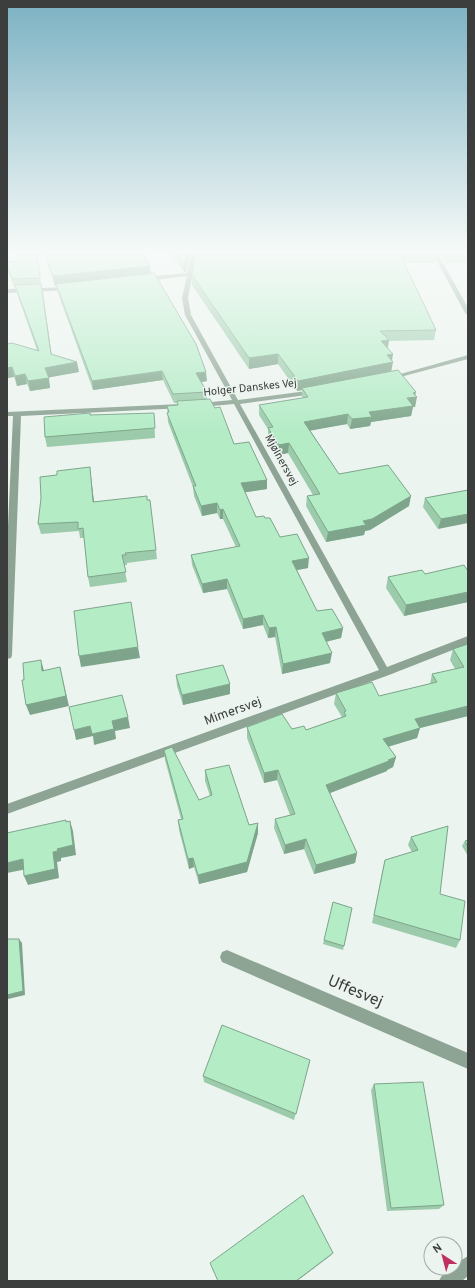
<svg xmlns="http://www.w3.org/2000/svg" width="475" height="1288" font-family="Overpass,sans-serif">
<rect width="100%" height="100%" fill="#ecf4ef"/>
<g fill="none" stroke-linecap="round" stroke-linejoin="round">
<path fill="#8da494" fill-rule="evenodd" d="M191 252H197L188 298 191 315 238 400 314 390 317 392 314 394 240 404 387 667 468 636V644L389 675 7 814V804L379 670 234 404 201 407 197 405 201 403 232 400 185 315 182 298 187 276 144 281 141 279 144 277 187 273Z
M432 252H437L468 308V315L465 313Z
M72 287 73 288 70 290 7 293V289Z
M468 355V359L389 380 386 378Z
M181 404H184V408L21 416 12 655 11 658 7 659V548L13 416H7V412Z
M227 950 468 1053V1069L222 962 220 957 222 952Z
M468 1256V1276L462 1281H439C442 1274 447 1268 455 1268V1264Z"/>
</g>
<path fill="#9bcbaa" d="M170 252H190L186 272H184Z
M196 252 438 254 436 263H404L436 330 434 340 389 341 388 349 393 354 391 371 416 396 415 407H413L411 416 371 422 370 426 350 429 347 424 310 430 339 474 409 506 370 530 365 531 364 535 326 542 306 506 307 496 313 495 288 453 279 455 268 437V429L259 415V405L302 398V390L297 391 278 364 249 369 192 285V275Z
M439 252H468V262L445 263Z
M45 254 150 266 151 273 207 381 201 382 207 392V399L234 444 267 480V489L245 492 256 517 265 518 280 537 308 568 297 570 317 611 343 628 341 638 326 642 330 663 282 674 275 637 268 638 263 625 243 629 227 589 203 593 192 565 191 555 236 547 223 519H220L217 513 202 516 194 496 193 487 168 422 167 406 177 405V403H174L163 380 93 390 58 293 56 286H55L47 263Z
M7 262H38L51 355 79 372 48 377 50 388 30 391 27 384 17 386 14 377 7 378V344L37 350 17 294 15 287H14L8 271 7 277Z
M90 413 91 415 154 413 155 438 47 447 45 437Z
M57 475 91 477 94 501 156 550 157 559 127 563V565H124L127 582 90 587 88 577 84 538H80L79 531 41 534 38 524Z
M468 490 438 529 423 507 425 498Z
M468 571V602L404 616 386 588 388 577Z
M465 645 468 716 420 728 417 738 388 747 396 757 393 767 387 770V771L330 793 357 853 355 863 314 874 304 849 284 854 274 828 275 819 290 815 277 780 264 783 247 738V727L292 729 306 730 342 717 334 704 336 693 379 696 430 684 432 674 455 669 450 660 453 649Z
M176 675 230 684V694L183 705 177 686Z
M164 750 199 800 210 796 205 781V770L249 825 258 823V833L247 872 199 884 194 867 189 869 179 830 178 820 181 819 165 760Z
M448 826 440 894 460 940 456 948 372 923 383 868 385 860 412 852 408 845 411 837Z
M468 840V856L462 846 465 841Z
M333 902 352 908 343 950 323 944Z
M310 1060 294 1120 204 1082 203 1076Z
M374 1084 444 1205 439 1209 387 1211 371 1090Z"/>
<path fill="#7ea58b" d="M187 252H190L186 272H184L183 263Z
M7 264 8 271 7 277Z
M150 266 151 275 55 286 53 276Z
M41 284 43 293 53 364 51 354Z
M389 340 387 350 381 341Z
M278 354V364L249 369V358Z
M393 354 391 363 393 362 391 373 302 388V390L297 391 298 381 387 355Z
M77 362 79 372 46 378 45 368Z
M12 367 14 377 7 378V368Z
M162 371 163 380 93 390 92 381Z
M206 372 207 381 197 383 196 373Z
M25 374 27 384 17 386 15 376Z
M49 378 50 388 30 391 28 381Z
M416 392 415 397H417L415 407H413L411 416 371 422 370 426 350 429 352 419 369 412 407 398 413 393Z
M348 414 347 424 303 432 304 422Z
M289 443 288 453 279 455V445Z
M90 467 91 477 95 511 93 502Z
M267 480V489L241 493V483Z
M411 496 409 506 370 530 365 531 364 535 326 542 328 532 363 521Z
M217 503V513L202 516 201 506Z
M223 509V519H220V510Z
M468 514V523L438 529 441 519Z
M309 558 308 568 292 571V561Z
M227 579V589L203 593 202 584Z
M468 592V602L404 616 406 605Z
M263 615V625L243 629V619Z
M276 627 275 637 268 638 269 628Z
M343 628 341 638 321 643 322 633Z
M138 647 140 658 81 667 79 656Z
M332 653 330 663 282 674 283 664Z
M41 660 44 671H42Z
M60 667 69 706 30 715 26 705Z
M230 684V694L183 705 182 695Z
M468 706V716L412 730 415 719Z
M128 717 130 728 115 731 116 739 94 745 93 736 76 740 74 730Z
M420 728 417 738 380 749 383 739Z
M396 757 393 767 387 770V771L325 795 326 785Z
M278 770 277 780 264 783V773Z
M70 821 73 831 76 855 61 858V861L57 862 59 878 28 885 24 876 57 849Z
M258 823V833L247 872 199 884 198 875Z
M306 839 304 849 284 854 285 845Z
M357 853 355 863 314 874 316 865Z
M193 858 194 867 189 869 188 859Z
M23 859 27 869 7 873V863Z
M19 939 22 943 25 995 8 999 7 998V995Z
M333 1253 330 1256 297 1281H296Z"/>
<path fill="#b4ecc6" stroke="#7ea58b" d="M46 252H142L150 266 53 276 45 254Z
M176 252H187L185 262 183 263Z
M196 252H437L438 254H400L436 330 380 331 389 340 381 341 393 354 387 355 393 362 298 381 278 354 249 358 192 275Z
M446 252H468V253H446Z
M37 254 40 278 12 279 7 263V262L17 261V255Z
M154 273 196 344 206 372 196 373 207 392 173 394 162 371 92 381 56 284Z
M41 284 51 354 77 362 45 368 49 378 28 381 25 374 15 376 12 367 7 368V344L12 343 39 351 15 285Z
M398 370 416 392 413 393 417 397 407 398 413 406 369 412 372 417 352 419 348 414 304 422 339 474 388 465 411 496 372 519 363 521 366 525 328 532 307 496 320 494 289 443 279 445 268 428 273 427 259 405 308 397 302 388Z
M210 399 215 408 220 407 234 444 249 442 267 480 241 483 256 517 264 516 265 518H270L280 537 297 534 309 558 292 561 317 611 332 609 343 628 322 633 332 653 283 664 276 627 269 628 263 615 243 619 227 579 202 584 191 555 240 546 223 509 220 510 217 503 201 506 193 486H196L167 413 169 412 167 406 178 405 177 401Z
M90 413V415L154 413 155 428 45 437 44 417Z
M90 467 93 502 147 496V500H150L156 550 125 553 126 555H122L126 572 88 577 83 528 78 529V522L38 524 41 498 40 477 57 475V471Z
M468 490V514L441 519 425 498Z
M464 565 468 571V592L406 605 388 577 422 570 425 574Z
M131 602 138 647 79 656 74 611Z
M468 644V706L415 719 420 728 383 739 396 757 388 760 389 761 326 785 357 853 316 865 306 839 285 845 275 819 295 814 278 770 264 773 247 727 282 714 292 729 304 726 306 730 346 716 344 712 346 711 336 693 372 682 379 696 437 682 432 674 464 667 453 649Z
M41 660 42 671 60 667 66 696 26 705 22 680H24L23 663Z
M223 665 230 684 182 695 176 675Z
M122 695 128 717 112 721 114 729 92 734 90 726 74 730 69 707Z
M172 747 199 800 212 795 205 770 229 765 249 825 258 823 247 862 198 875 193 858 188 859 178 820 183 819 164 750Z
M66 820V822L70 821 73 845 57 849 58 851 53 852 55 869 24 876 23 859 7 863V833Z
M448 826 440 894 465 901 460 940 374 915 385 860 418 850 411 837Z
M468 840V847L465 841Z
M333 902 352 908 344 946 324 940Z
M7 939H19L23 991 7 995Z
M222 1025 310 1060 296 1114 203 1076Z
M423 1082 444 1205 391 1208 374 1084Z
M303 1195 333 1253 296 1281H218L210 1263Z"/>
<linearGradient id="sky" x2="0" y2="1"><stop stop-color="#7bb1c2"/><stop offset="0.58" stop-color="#f6faf8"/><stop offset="1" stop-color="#f6faf8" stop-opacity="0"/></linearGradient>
<rect width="475" height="433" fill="url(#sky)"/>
<g text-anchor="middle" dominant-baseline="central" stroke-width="3" stroke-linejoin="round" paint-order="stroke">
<g font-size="11" fill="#3b3e3c" stroke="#ecf4ef">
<text transform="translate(250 388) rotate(-6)">Holger Danskes Vej</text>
<text transform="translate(281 460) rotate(61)">Mjølnersvej</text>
</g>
<g font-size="13" fill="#3b3e3c" stroke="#ecf4ef">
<text transform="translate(233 712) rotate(-20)">Mimersvej</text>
</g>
<g font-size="16" fill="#3b3e3c" stroke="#ecf4ef">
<text transform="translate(355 992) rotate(23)">Uffesvej</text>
</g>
</g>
<rect width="475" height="1288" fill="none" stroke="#3b3e3c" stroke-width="16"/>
<g transform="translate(443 1256) rotate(324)"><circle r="19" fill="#ecf4ef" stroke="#a5aba7"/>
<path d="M0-3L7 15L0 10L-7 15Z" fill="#bf3161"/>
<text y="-6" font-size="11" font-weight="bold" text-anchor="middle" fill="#3b3e3c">N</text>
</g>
</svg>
